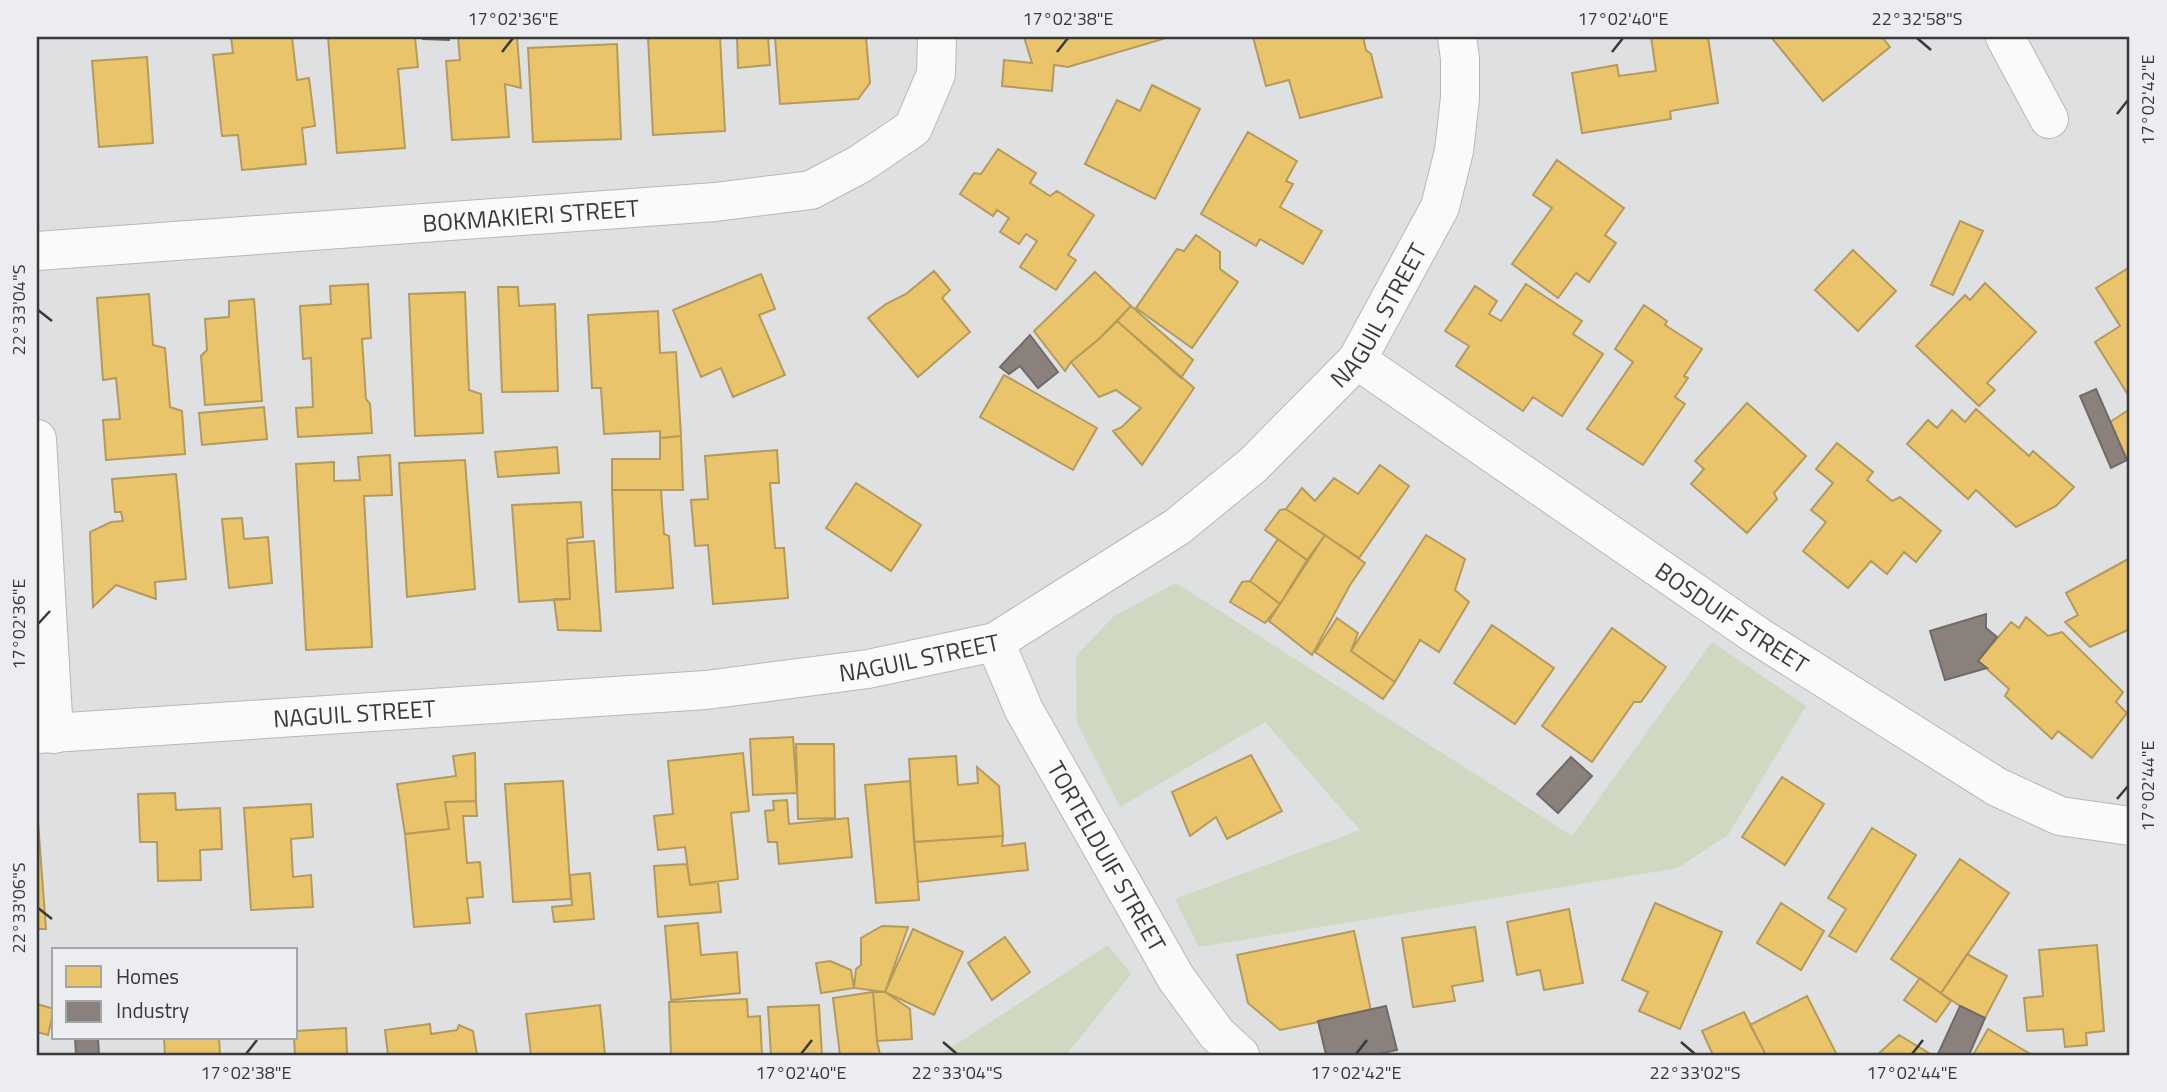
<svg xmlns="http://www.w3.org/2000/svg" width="2167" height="1092" font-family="'Titillium Web',sans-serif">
<rect width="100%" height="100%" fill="#dfe0e1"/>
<path fill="#cfd8c1" d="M1176 583 1572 836 1712 642 1806 706 1728 835 1678 868 1199 947 1175 899 1360 830 1265 722 1120 807 1077 723 1076 656 1114 616Z
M1108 945 1131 974 1066 1055H940Z"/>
<path fill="#e9c46a" stroke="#b49a5c" stroke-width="2" d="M231 37H292L297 80 309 78 315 126 302 128 306 164 242 170 238 135 222 136 213 55 233 53Z
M328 37H415L418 67 398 69 405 148 337 153Z
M458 37H517L521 88 505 84 509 137 452 140 446 61 460 60Z
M648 37H720L725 131 653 135Z
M737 37H768L770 65 738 68Z
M775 37H866L870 83 858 99 780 104Z
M1024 37H1162L1163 39 1068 67 1054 65 1052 91 1002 86 1004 60 1032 63Z
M1253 37H1363L1366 50 1371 54 1382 97 1300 118 1289 80 1266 86Z
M1651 37H1708L1718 103 1670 111 1671 119 1582 133 1572 73 1617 65 1619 76 1656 71Z
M1771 37H1882L1890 47 1823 101Z
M617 44 621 139 533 142 528 48Z
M147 57 153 143 99 147 92 61Z
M1152 85 1200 109 1155 199 1085 164 1117 100 1140 111Z
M1248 132 1297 161 1286 181 1293 184 1280 207 1322 231 1303 264 1260 239 1256 246 1201 214Z
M998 149 1036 173 1030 183 1050 196 1057 191 1094 215 1068 255 1076 260 1056 290 1020 267 1037 241 1026 234 1019 244 1000 232 1009 218 997 210 993 216 960 194 974 173 981 174Z
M1557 160 1624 208 1605 235 1616 243 1589 282 1576 273 1558 298 1512 264 1552 208 1533 195Z
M1960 221 1983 231 1953 295 1931 285Z
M1196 235 1220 252V269L1238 282 1192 348 1136 308 1177 249 1184 251Z
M1853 250 1896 291 1858 331 1815 290Z
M2130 267V398L2095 342 2120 326 2096 288Z
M934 271 950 290 942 298 970 332 918 377 868 318 886 304 906 294Z
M1095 272 1131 306 1099 339 1071 362 1065 371 1034 331Z
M761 274 775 309 759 315 785 375 733 397 721 368 701 377 673 310Z
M1985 283 2036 332 1987 383 1995 390 1979 406 1916 346 1965 295 1970 300Z
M368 284 371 338 362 339 366 399 370 404 372 433 298 437 296 408 313 407 311 358 303 359 300 306 331 304 330 286Z
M1526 284 1582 321 1573 334 1603 354 1562 416 1533 397 1523 411 1456 366 1469 346 1445 331 1475 286 1497 301 1489 314 1501 321Z
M498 287H518L519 306 555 304 558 391 502 392Z
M465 292 469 390 481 394 483 433 415 436 409 294Z
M149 294 153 345 165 348 170 407 182 411 185 454 106 460 103 420 120 419 116 378 103 380 97 298Z
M254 299 262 401 205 405 201 356 207 350 205 319 229 317V301Z
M1644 305 1667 321 1665 325 1702 349 1684 376 1688 378 1675 397 1685 404 1643 465 1587 429 1633 362 1615 349Z
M1131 306 1193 360 1181 378 1117 321Z
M658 311 660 353 676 352 681 436 660 438V431L604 434 601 388H592L588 315Z
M1117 321 1194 388 1142 465 1113 431 1122 427 1141 408 1116 390 1099 397 1071 362 1099 339Z
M1004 375 1097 428 1073 470 980 417Z
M1747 403 1806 456 1774 493 1777 499 1747 533 1691 484 1704 469 1695 461Z
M264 407 267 439 202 445 199 413Z
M1976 409 2029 456 2033 451 2074 487 2056 506 2016 527 1976 490 1968 499 1907 444 1928 420 1937 428 1952 410 1965 422Z
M2130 409V458L2127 460 2110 422Z
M681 436 683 490H612V459H660V438Z
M1837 443 1873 472 1867 480 1892 501 1900 497 1941 531 1916 562 1904 552 1887 574 1871 561 1848 588 1803 551 1826 522 1811 510 1833 483 1816 469Z
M557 447 559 473 498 477 495 452Z
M777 450 779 483H770L775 548H784L788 598 713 604 708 545 695 546 691 500 708 499 705 456Z
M390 455 392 495 364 496 372 647 306 650 296 464 334 462V481L360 480 358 457Z
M465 460 475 589 407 597 399 463Z
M1380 465 1409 486 1359 558 1286 509 1302 488 1315 501 1334 478 1358 494Z
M176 474 186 579 155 582 156 599 116 585 93 607 90 532 111 522 123 521 121 512H115L112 479Z
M856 483 921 525 891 571 826 528Z
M612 490H661L664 534 669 536 673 588 616 592Z
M581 502 583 537 567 539 570 599 519 602 512 505Z
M1286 509 1325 535 1307 560 1265 530 1280 510Z
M242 518 244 539 268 537 272 583 229 588 222 519Z
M1325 535 1365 563 1350 585 1312 655 1269 621Z
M1426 535 1465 559 1455 590 1469 602 1439 652 1420 640 1395 682 1351 651Z
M1278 539 1307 560 1280 604 1250 581Z
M594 541 601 631 558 630 554 599H570L567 543Z
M2130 558V629L2090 647 2065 622 2078 615 2066 593Z
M1250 581 1280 604 1265 623 1230 602 1242 582Z
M2026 617 2048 636 2062 632 2123 692 2116 702 2127 713 2092 758 2058 731 2052 739 2005 696 2009 689 1978 661 2011 622 2019 628Z
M1337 618 1358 633 1351 651 1395 682 1383 699 1315 652Z
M1492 625 1554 668 1515 724 1454 683Z
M1612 628 1666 667 1641 702H1634L1592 762 1542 726Z
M793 737 797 793 753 795 750 739Z
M796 744H834L835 818 798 819Z
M475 753 476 801 445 802 449 829 405 834 397 784 456 776 453 756Z
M743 753 749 811 731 813 738 879 690 885 685 847 658 850 654 816 673 814 668 761Z
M1251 755 1282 811 1227 839 1216 817 1190 836 1172 792Z
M956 756 958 785 978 783 977 767 999 786 1003 836 914 842 909 759Z
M1782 777 1824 804 1785 865 1742 837Z
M563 781 571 899 513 902 505 784Z
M910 781 919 900 876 903 865 785Z
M175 793 176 810 220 808 222 849 200 850 201 880 158 881 157 842H140L138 794Z
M787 800 789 824 848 818 852 857 779 864 777 842H768L765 811 774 810 773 801Z
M476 801 477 816H463L467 863 480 862 483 897 467 898 470 923 414 927 405 834 449 829 445 802Z
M311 804 313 837 291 839 293 877 311 875 313 907 251 910 244 808Z
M38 822 46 929H37V822Z
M1872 828 1916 855 1856 952 1829 936 1846 909 1828 898Z
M1003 836 1002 846 1025 843 1028 870 918 882 914 842Z
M1960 859 2009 893 1941 993 1891 959Z
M687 864 690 885 718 882 721 912 658 917 654 866Z
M590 873 594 919 554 922 552 907 572 905 570 875Z
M1655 903 1722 932 1680 1029 1639 1011 1648 992 1622 980Z
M1781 903 1824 931 1801 970 1757 943Z
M1569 909 1583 983 1544 990 1540 970 1517 975 1507 922Z
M698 923 701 955 737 952 740 993 671 1000 665 926Z
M882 926 908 927 885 992 854 988 856 969 861 965V938Z
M1475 927 1483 981 1452 986 1455 1001 1413 1007 1402 938Z
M913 929 963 952 934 1015 885 992Z
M1354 931 1371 1011 1280 1030 1248 1003 1237 955Z
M1005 937 1030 972 992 1000 968 963Z
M2097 945 2104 1031 2086 1033 2087 1045 2065 1047 2063 1029 2027 1031 2024 998 2043 996 2039 950Z
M1967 954 2007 976 1985 1018 1960 1006 1941 993Z
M830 961 851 970 854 988 821 993 816 963Z
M1920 978 1951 1001 1936 1022 1904 1000Z
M873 992 877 1041 880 1055H840L833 998Z
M873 992H885L910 1009 912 1039 877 1041Z
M1807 996 1837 1055H1766L1750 1025Z
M747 999 748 1017 760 1016 762 1055H671L669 1002Z
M37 1004 54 1009 48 1035 37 1032Z
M600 1005 605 1055H531L526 1014Z
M819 1005 822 1055H771L768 1007Z
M1744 1012 1766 1055H1713L1702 1031Z
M430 1024 431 1034 457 1030 459 1025 473 1031 477 1055H388L385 1030Z
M346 1028 347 1055H295L294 1038H296V1031Z
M1988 1029 2032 1055H1973Z
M1899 1035 1932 1055H1877Z
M164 1038H219L220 1055H165Z"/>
<path fill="#8a817c" stroke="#716b68" stroke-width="2" d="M423 37H449V40L423 39Z
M1030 335 1058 372 1038 388 1020 366 1009 374 1000 367Z
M2096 389 2127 460 2111 468 2080 396Z
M1986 614V628L1997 637 1978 661 1987 668 1945 680 1930 631Z
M1571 757 1592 776 1558 813 1537 794Z
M1386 1006 1397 1050 1373 1055H1326L1318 1021Z
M1960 1006 1985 1018 1969 1055H1941L1938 1054Z
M75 1038H98L99 1055H76Z"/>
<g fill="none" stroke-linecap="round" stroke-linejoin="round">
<g stroke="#b7b8b9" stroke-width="40">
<g id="street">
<path d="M2005 37 2049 119"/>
<path id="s1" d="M37 251 715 202 811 190 860 164 913 128 936 74 937 37"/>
<path id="s2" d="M1357 360 1759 637 1997 787 2060 816 2130 826"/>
<path d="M37 439 54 734"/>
<path id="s3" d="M995 642 1024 710 1176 978 1217 1034 1240 1055"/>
<path id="s4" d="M37 734 706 690 868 669 995 642 1177 527 1253 465 1357 360 1440 207 1454 151 1460 98V58L1457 37"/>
</g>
</g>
<use href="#street" stroke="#fafafa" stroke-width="38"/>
</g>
<path fill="none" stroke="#38393a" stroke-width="2.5" d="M1917 38 1931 50M502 52 513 38M1057 52 1068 38M1612 52 1623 38M2117 114 2128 100M38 310 52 321M38 624 50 611M2117 799 2128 786M38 908 52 919M943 1042 957 1054M1681 1042 1695 1054M246 1054 257 1040M801 1054 812 1040M1356 1054 1367 1040M1912 1054 1923 1040"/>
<g text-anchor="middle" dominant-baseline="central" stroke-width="7" stroke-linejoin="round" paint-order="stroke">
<g font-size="24" fill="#38393a" stroke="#ebedf0">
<text stroke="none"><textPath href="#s1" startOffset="495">BOKMAKIERI STREET</textPath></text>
<text stroke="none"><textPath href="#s4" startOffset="1474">NAGUIL STREET</textPath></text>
<text stroke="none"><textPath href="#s2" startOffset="455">BOSDUIF STREET</textPath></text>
<text stroke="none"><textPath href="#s4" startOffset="886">NAGUIL STREET</textPath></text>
<text stroke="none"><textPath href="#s4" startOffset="318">NAGUIL STREET</textPath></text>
<text stroke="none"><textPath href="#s3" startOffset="242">TORTELDUIF STREET</textPath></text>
</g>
</g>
<rect width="2167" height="1092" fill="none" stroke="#ebedf0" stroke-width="77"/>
<rect x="52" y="948" width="245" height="91" fill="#ebedf0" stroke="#a3a5a7" stroke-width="2"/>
<rect x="66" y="966" width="35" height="21" fill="#e9c46a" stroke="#a3a5a7" stroke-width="2"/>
<text x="116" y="984" font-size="21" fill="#38393a">Homes</text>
<rect x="66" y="1001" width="35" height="21" fill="#8a817c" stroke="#a3a5a7" stroke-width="2"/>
<text x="116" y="1018" font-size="21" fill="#38393a">Industry</text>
<rect x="38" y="38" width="2090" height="1016" fill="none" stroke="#38393a" stroke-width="2.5"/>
<g font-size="18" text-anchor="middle" fill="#38393a">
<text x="513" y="25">17°02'36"E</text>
<text x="1068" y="25">17°02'38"E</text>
<text x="1623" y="25">17°02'40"E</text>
<text x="1917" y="25">22°32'58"S</text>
<text transform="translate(2148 100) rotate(-90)" y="6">17°02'42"E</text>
<text transform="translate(19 310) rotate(-90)" y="6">22°33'04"S</text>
<text transform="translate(19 624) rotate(-90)" y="6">17°02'36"E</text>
<text transform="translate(2148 786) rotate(-90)" y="6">17°02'44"E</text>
<text transform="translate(19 908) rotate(-90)" y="6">22°33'06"S</text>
<text x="246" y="1079">17°02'38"E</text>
<text x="801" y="1079">17°02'40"E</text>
<text x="957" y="1079">22°33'04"S</text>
<text x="1356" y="1079">17°02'42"E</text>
<text x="1695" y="1079">22°33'02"S</text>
<text x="1912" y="1079">17°02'44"E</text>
</g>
</svg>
